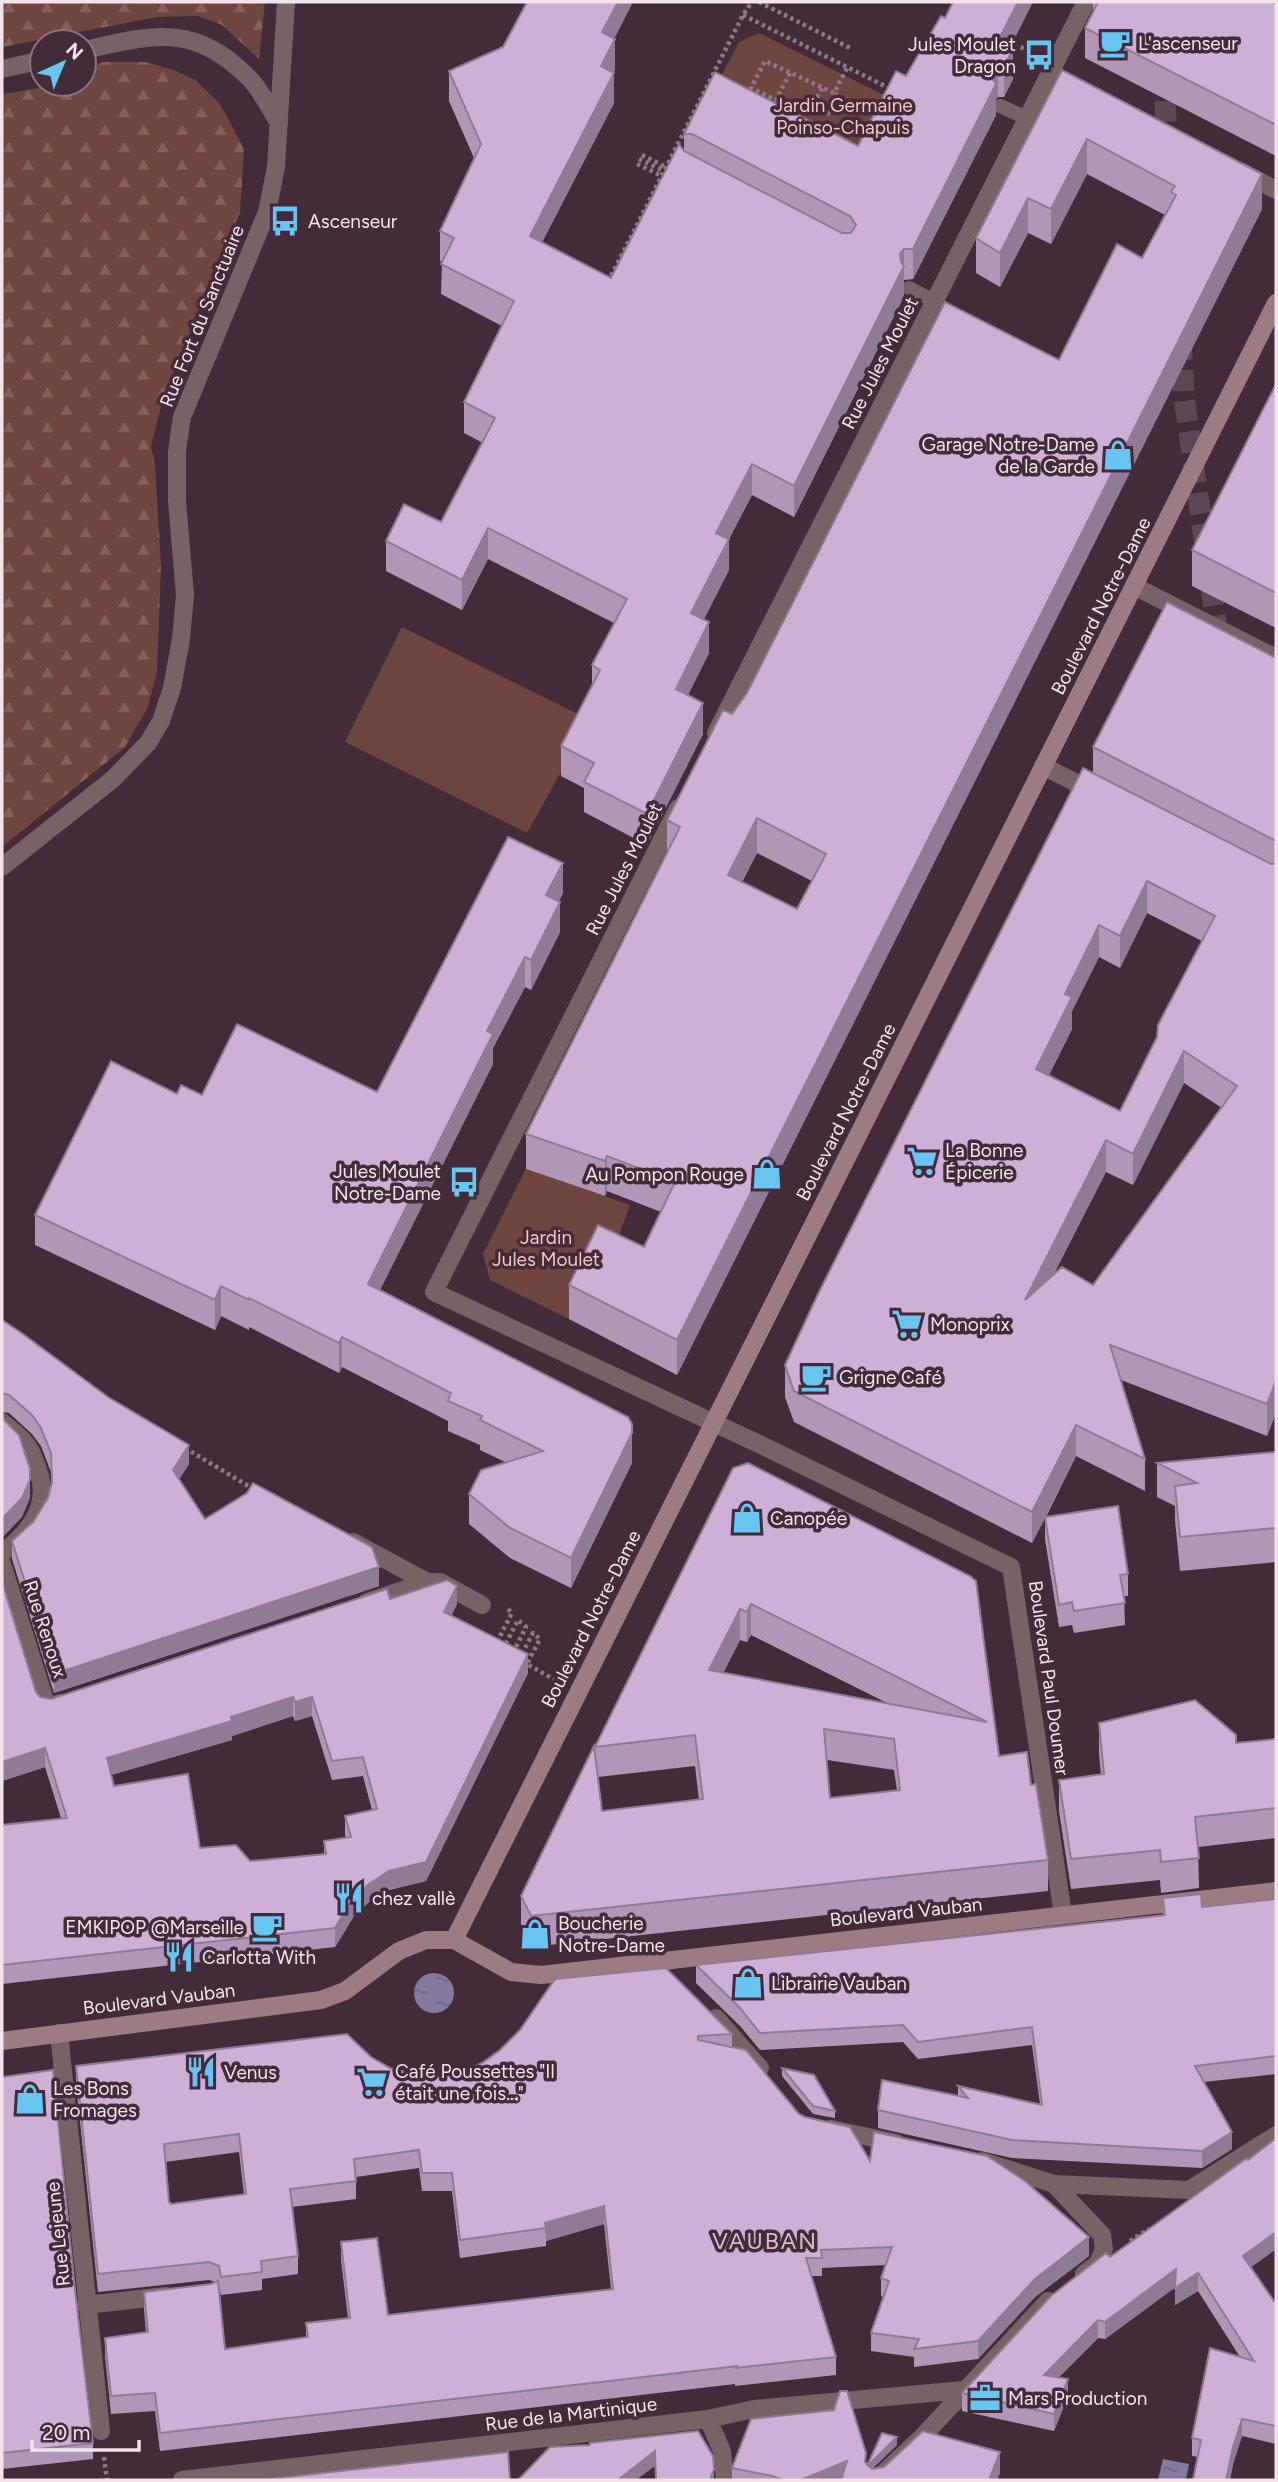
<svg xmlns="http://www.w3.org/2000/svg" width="1278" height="2482" font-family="Figtree,sans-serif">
<defs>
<pattern id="forest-firs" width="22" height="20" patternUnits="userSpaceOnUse" patternTransform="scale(1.75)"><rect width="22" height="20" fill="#6f4540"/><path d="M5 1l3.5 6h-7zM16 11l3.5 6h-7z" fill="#84605c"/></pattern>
<pattern id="water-ripples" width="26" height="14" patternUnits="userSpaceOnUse" patternTransform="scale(1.75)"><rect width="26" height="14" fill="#8579a2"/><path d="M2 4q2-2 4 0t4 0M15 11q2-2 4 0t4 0" fill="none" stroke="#6d647e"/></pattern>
</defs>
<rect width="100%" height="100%" fill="#442b3a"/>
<path fill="url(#forest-firs)" d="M2 2H265L259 59 222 25 198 16 157 17 2 47Z
M103 62H145L174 70 195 80 220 104 244 149 240 212 163 399 151 446 155 464 161 564 157 672 148 707 125 747 2 847V94C30 90 56 84 84 84V71Z"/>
<path fill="#6f4540" d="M759 33 896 101 863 167 714 90 739 42Z
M402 627 590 720 527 833 345 742Z
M526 1169 630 1205 611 1258 598 1260 569 1319 490 1280 483 1254Z"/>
<path fill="url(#water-ripples)" d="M414 1993a20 20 0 1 1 40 0a20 20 0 1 1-40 0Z
M1163 2459 1189 2464 1186 2480H1158Z"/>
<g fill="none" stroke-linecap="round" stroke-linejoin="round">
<path stroke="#5e4755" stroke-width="21" stroke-dasharray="21 10" stroke-linecap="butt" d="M1163 70 1168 153
M1181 339 1184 397 1219 644"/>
<path stroke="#8e7885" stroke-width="4.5" stroke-dasharray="3.5 3.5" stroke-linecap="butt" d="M759 2 850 48
M743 15 893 90
M1008 41 1031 52
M790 73 776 100 751 88 765 61 834 93 847 68
M822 88 813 105 831 115 840 97 834 93
M642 155 666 167
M639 159 664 171
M637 164 662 176
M608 282 743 15 752 2
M185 1448 255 1490
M508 1609 512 1613 498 1640 504 1647 518 1620 526 1627 513 1653
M522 1654 533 1633 540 1639 527 1664 555 1680
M1130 2241 1149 2229
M104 2457 107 2480"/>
<path stroke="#786266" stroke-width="14" d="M1000 106 1027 118
M909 288 934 301"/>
<path stroke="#786266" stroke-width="18" d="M84 50C153 35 193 22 249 78 261 90 270 109 279 123
M2 69 42 60
M1242 172 1276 190
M1134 586 1276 658
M716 733 1086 2
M1043 766 1096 793
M678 808 434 1292 759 1444 1011 1567 1063 1915
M2 867 113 779 148 743 161 721 172 688 181 639 185 595 177 501V451L182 417 267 212 276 167 286 2
M2 1422C10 1429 20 1436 26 1444 30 1448 32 1454 34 1459 53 1500 35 1528 2 1553
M353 1542 427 1582
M2 1564 47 1707 61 1703
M367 1602 427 1582H440L482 1605
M716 2018 760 2068
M59 2033 101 2431
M831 2129 896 2143
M982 2161 1054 2184 1102 2235 1104 2249 1098 2263 1084 2274
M1054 2184 1189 2190 1276 2135
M86 2305 166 2296
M708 2419 722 2451 725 2480
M182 2480 708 2419 754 2409 964 2390
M876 2480 923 2436 1048 2301"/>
<path stroke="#9d7b82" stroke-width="18" d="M454 1940 1276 303
M2 2041 321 2000 345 1991 399 1951 426 1940H454L511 1972 541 1975 1276 1891"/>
</g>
<path fill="#b196b7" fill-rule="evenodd" d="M1093 2H1272L1276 4V156L1085 58V28L1093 12Z
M614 39V103L542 242 611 278 684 151V134L858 146 906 76 1011 47 1013 79 1004 97H998L996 99V115L913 279 904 280V296L794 517 752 495 729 539V570L704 619 709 653 688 695 703 734 647 845 584 812V788L561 776V746L592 686V665L614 623 488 559 462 610 386 571V541L441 522 483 443 464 433V402L502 326 441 294 442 262 440 261V231L474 158 449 101V71Z
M1062 70 1262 209 677 1375 569 1319V1285L644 1247 661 1212 607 1191 605 1196 526 1169V1134L667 851V820L732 714 1059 360 1142 258 1165 215 1087 174 1051 244 1028 233 1000 287 976 273V238ZM757 853 812 881 797 909 742 882Z
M1276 384V628L1192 586V550Z
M1276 658V1413L1267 1436 1121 1380 1145 1459V1491L1076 1456 1046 1517 1128 1574V1596H1124L1125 1625 1074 1633 1072 1625 1059 1627 1045 1539V1518L1032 1543 794 1422 785 1397V1365L1093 773V747ZM1147 913 1202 941 1157 1037 1120 1111 1049 1075 1072 1029V1011L1099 957 1120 968ZM1184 1083 1222 1108 1093 1285 1054 1273 1106 1172 1133 1185Z
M563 893 559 901 560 932 531 990 525 987 493 1048V1064L380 1290 632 1463 571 1588 510 1558 469 1524V1494L505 1462 480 1450V1445L448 1431V1421L342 1367 339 1373 249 1327V1330L221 1316 215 1330 35 1245V1215L177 1094 202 1095 377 1092Z
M2 1320 189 1464 179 1479 205 1519 379 1586 54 1693 12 1559V1541L33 1522 48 1498 51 1485V1472L41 1446 32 1434 9 1413 2 1412Z
M1276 1452V1562L1180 1571 1175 1520V1506L1157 1497V1463Z
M733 1468 970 1576 999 1756 1031 1785 1048 1860V1891L531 1947 521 1927V1896ZM751 1635 889 1704 723 1673 740 1640 747 1642ZM827 1760 894 1770 897 1790 830 1798ZM695 1766 699 1800 602 1811 598 1777Z
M2 1582 36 1692 40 1697 51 1699 390 1599 457 1604 451 1616 528 1673 426 1881 389 1890 369 1902 354 1916 335 1947 2 1984V1825L61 1818 45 1767 2 1781ZM293 1716 295 1721 312 1716 332 1780 363 1776 372 1810 345 1816V1834L346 1838 324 1841V1854L250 1861 200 1848 114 1786 111 1775 232 1740V1736Z
M1099 1723 1236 1743 1276 1739V1838L1198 1847 1199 1888 1161 1893 1160 1880 1071 1889 1059 1811V1780L1101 1775 1099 1754Z
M1163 1898 1202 1907 1276 1899V2074L1204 2082 1232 2149 1202 2168 1012 2158 878 2128V2110L958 2096V2086L1040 2104 1032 2045 918 2059 903 2042 760 2050 740 2026 696 1983V1965L1163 1916Z
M732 2034V2047L799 2114 870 2161 1089 2256 1035 2297 978 2359 914 2367V2357L871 2351V2333L883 2297 881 2296V2278L886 2265 822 2268V2276H812L836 2357V2375L735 2386V2384L160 2451 155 2411 111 2414 105 2356V2338L146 2332 144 2310V2292L211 2284 215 2282 209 2280 98 2292 76 2084V2066L371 2057 390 2068 419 2075 440 2076 461 2072 482 2063 500 2050ZM239 2152 244 2195 171 2204 169 2202 165 2162ZM419 2168 422 2191H452L460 2258 546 2246V2241L604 2224 611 2289 388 2315 341 2242V2260L348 2318 306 2323V2337L225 2349 218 2283 221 2295 262 2290V2279L298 2274V2256L292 2207 356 2199V2177Z
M782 2068 835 2111V2118L813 2114 782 2076Z
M2 2077 75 2290 93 2443V2459L2 2469Z
M1276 2138V2249L1251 2267 1276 2304V2444L1242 2436 1233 2464 1230 2480H1193L1198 2457 1192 2456V2438L1240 2357 1198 2291 1175 2305V2287L1105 2339 1098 2338 1059 2377 1068 2396 1054 2431 962 2411V2393L1110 2257 1248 2160Z
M897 2445 872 2469 1000 2473 997 2480H732V2468L866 2463 868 2464Z"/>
<path fill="#907a95" d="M618 2H633L602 63V32Z
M1018 2H1033L1001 66H998V97L996 99V115L913 279V249L991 77 998 41Z
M615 39V70L601 97V66Z
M1013 48V79L1004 97V67Z
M614 73V103L530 266V236Z
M1087 139V174L1051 244V209Z
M1262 174V209L677 1375V1340Z
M1028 198V233L1000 287V253Z
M904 249V296L794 517V486L900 254Z
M752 464V495L716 563V533Z
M488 528V559L462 610V580Z
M729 539V570L691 644V613Z
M709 622V653L676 719V689Z
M703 703V734L647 845V814Z
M757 818V853L728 910V875Z
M563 863V893L546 925V895Z
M1147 881V913L1120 968V936Z
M560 902V932L531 990V960Z
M1099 925V957L1072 1011V1029L1036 1101V1069L1065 994Z
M525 957V987L493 1048V1064L368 1314V1284L487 1031Z
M1184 1051V1083L1133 1185V1154Z
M1106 1140V1172L1025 1331V1300Z
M607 1156V1191L605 1196V1161Z
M221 1286V1316L215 1330V1300Z
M342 1337V1367L339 1373V1343Z
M1276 1381V1413L1267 1436V1404Z
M1076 1425V1456L1032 1543V1512Z
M632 1433V1463L571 1588V1558Z
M189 1445V1464L173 1489V1470Z
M30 1469V1498L22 1517 2 1538V1519Z
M379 1567V1586L54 1693V1674Z
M457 1586V1604L444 1631V1612Z
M751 1604V1635L747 1642V1612Z
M740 1609V1640L709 1701V1670Z
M528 1654V1673L426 1881 389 1890 369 1902 354 1916 335 1947V1928L354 1897Z
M293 1697V1716L232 1736V1740L107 1776V1758Z
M312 1697V1716L295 1721V1702Z
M45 1748V1767L2 1781V1762Z
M1232 2132V2149L1202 2168V2151Z
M604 2206V2224L546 2241 545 2223Z
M1276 2232V2249L1243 2273V2256Z
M1089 2237V2256L1035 2297 978 2359V2341L1035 2279Z
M1176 2269V2287L1105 2339V2322Z
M1198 2273V2291L1175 2305V2288Z
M1098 2320V2338L1044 2392V2375Z
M1068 2379V2396L1054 2431V2414Z
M1242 2419V2436L1233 2464 1230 2480H1226L1233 2447Z
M897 2437V2445L867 2473V2466Z
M655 2451V2466L636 2480H618Z
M1000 2452V2473L997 2480H989Z
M847 2461V2480H801Z
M714 2469V2480H710Z"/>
<path fill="#ceafd5" stroke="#907a95" stroke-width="2" fill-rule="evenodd" d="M527 2H618L602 32 615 39 601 66 614 73 530 236 611 278 679 144 684 151 842 233H851L856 225 850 216 692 134H684L715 72 858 146 896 71 906 76 941 16 945 18 953 2H1018L998 41 1013 48 1004 67 998 66 992 71 991 77 996 84 913 249H904L900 254 901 262 904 266 794 486 752 464 716 533 729 539 691 613 709 622 676 689 703 703 647 814 584 782 594 763 561 746 600 670 592 665 627 599 488 528 462 580 386 541 404 504 441 522 495 418 464 402 514 301 441 264 454 238 440 231 481 144 449 71 503 47Z
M1098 2H1272L1276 4V125L1085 28Z
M1062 70 1262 174 677 1340 569 1285 598 1225 644 1247 675 1182 607 1156 605 1161 526 1134 680 827 667 820 723 710 732 714 747 693 945 302 1059 360 1117 244 1142 258 1176 195 1171 192 1175 186 1087 139 1051 209 1028 198 1000 253 976 238ZM757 818 826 854 797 909 728 875Z
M1276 384V593L1192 550Z
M1167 602 1276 658V841L1093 747Z
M1083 768 1271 864 1276 863V1381L1267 1404 1110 1345 1145 1459 1076 1425 1032 1512 794 1391 785 1365 818 1294ZM1147 881 1215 916 1158 1025 1157 1037 1120 1111 1036 1069 1072 997 1065 994 1099 925 1120 936ZM1184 1051 1237 1086 1093 1285 1062 1267 1025 1300 1106 1140 1133 1154Z
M508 837 563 863 546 895 560 902 531 960 525 957 487 1031 493 1034 368 1284 628 1417 632 1424V1433L571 1558 510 1528 469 1494 481 1470 543 1451 480 1420 482 1416 448 1401 451 1393 342 1337 339 1343 249 1298V1300L221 1286 215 1300 35 1215 111 1061 177 1094 181 1085 202 1095 237 1024 377 1092Z
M2 1320 23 1334 108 1397 189 1445 173 1470 205 1519 247 1493 253 1483 372 1547 379 1567 54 1674 12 1541 33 1522 48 1498 52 1482 51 1453 41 1428 32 1415 9 1395 2 1393Z
M2 1418 19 1435 30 1469V1480L22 1498 2 1519Z
M1276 1452V1528L1180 1537 1175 1486 1197 1483 1157 1463Z
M748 1463 970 1576 976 1581 999 1756 1027 1752 1031 1785 1036 1784 1048 1860 531 1916 521 1896 594 1746 602 1811 703 1799 695 1735 595 1747 733 1468ZM751 1604 987 1722 709 1670 740 1609 747 1612ZM824 1729 894 1739 900 1790 830 1798Z
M1118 1506 1128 1574 1120 1575 1125 1603 1074 1611 1072 1602 1059 1605 1045 1517Z
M447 1580 457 1586 444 1612 528 1654 426 1862 389 1871 369 1884 354 1897 335 1928 2 1965V1825L67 1818 45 1748 2 1762V1582L36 1692 40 1697 51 1699 387 1589 390 1599ZM293 1697 295 1702 312 1697 332 1761 363 1757 377 1809 345 1816 351 1837 324 1841 326 1854 250 1861 236 1845 200 1848 188 1774 114 1786 107 1758 232 1721 231 1717Z
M1195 1700 1236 1735V1743L1276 1739V1808L1195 1817 1199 1858 1161 1862 1160 1850 1071 1859 1059 1780 1104 1774 1099 1723Z
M1201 1894 1202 1907 1276 1899V2056L1195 2066 1232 2132 1202 2151 1012 2140 878 2110 882 2080 968 2098 958 2086 1042 2105 1032 2027 918 2042 903 2025 760 2033 740 2008 696 1965 1165 1915 1163 1898Z
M666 1968 732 2034 698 2036V2040L746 2050 799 2114 805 2117 850 2127 870 2161 874 2132 987 2156 1025 2181 1089 2237 1035 2279 978 2341 914 2349 919 2339 871 2333 889 2281 881 2278 892 2247 821 2250 822 2258H806L836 2357 735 2368 738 2366 160 2433 155 2393 111 2396 105 2338 148 2332 144 2292 211 2284 218 2281 225 2349 308 2337 306 2323 350 2318 341 2242 377 2238 388 2315 613 2289 604 2206 545 2223 546 2228 460 2240 452 2173H422L419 2150 354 2159 356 2181 290 2189 298 2256 261 2261 262 2272 221 2277 219 2266 209 2262 98 2274 76 2066 347 2034 371 2057 390 2068 419 2075 440 2076 461 2072 482 2063 500 2050 520 2030 555 1979ZM239 2134 246 2194 171 2204 169 2202 164 2144Z
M782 2068 814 2075 835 2111 813 2106Z
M53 2070 75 2290 93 2443 2 2453V2077Z
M1276 2138V2232L1243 2256 1276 2304V2426L1242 2419 1233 2447 1226 2480H1193L1201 2440 1192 2438 1210 2348 1254 2361 1198 2273 1175 2288 1176 2269 1105 2322 1098 2320 1044 2375 1068 2379 1054 2414 962 2393 1051 2296 1106 2253 1110 2257 1247 2158 1248 2160Z
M840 2391H847L866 2453 865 2462 872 2469 884 2467 923 2431 1000 2452 989 2480H841L847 2461 801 2480H783L772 2476 732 2468 751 2419 834 2410Z
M698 2431 713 2456 714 2469 710 2480H656L655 2451 618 2480H518L550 2447 590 2445V2443Z
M882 2433 897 2437 867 2466Z
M508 2452 510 2480H261Z"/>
<defs>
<g id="cafe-bare" transform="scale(2.415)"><path d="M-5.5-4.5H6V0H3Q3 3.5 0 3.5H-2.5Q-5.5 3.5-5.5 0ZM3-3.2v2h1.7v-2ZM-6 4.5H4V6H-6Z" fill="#68c4f0" stroke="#442b3a" stroke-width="2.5" paint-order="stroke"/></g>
<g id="bus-bare" transform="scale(2.415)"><path d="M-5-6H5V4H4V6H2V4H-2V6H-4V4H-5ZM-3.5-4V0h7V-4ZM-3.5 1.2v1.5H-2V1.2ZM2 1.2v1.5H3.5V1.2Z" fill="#68c4f0" stroke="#442b3a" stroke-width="2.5" paint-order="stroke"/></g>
<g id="shop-bare" transform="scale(2.415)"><path d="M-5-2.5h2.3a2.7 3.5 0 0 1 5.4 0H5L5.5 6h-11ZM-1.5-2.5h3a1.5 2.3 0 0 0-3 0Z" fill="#68c4f0" stroke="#442b3a" stroke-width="2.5" paint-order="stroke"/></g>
<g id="supermarket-bare" transform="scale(2.415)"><path d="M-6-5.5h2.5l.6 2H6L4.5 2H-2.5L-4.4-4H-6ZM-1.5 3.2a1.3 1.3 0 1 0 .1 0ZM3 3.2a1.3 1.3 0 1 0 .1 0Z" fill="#68c4f0" stroke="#442b3a" stroke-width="2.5" paint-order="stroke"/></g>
<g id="restaurant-bare" transform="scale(2.415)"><path d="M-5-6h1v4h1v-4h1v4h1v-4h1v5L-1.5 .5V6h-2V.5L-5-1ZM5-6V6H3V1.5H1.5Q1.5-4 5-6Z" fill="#68c4f0" stroke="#442b3a" stroke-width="2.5" paint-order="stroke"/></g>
<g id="office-bare" transform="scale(2.415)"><path d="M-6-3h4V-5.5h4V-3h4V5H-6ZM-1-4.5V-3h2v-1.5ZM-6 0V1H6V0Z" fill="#68c4f0" stroke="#442b3a" stroke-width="2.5" paint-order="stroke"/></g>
</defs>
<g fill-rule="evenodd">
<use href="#cafe-bare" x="1115" y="43"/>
<use href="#bus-bare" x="1039" y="55"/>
<use href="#bus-bare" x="285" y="221"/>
<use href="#shop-bare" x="1118" y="455"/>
<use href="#supermarket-bare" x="922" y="1161"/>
<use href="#shop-bare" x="767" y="1174"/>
<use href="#bus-bare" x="464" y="1182"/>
<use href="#supermarket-bare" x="907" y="1324"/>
<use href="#cafe-bare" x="816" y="1377"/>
<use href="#shop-bare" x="747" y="1518"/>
<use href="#restaurant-bare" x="349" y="1898"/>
<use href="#cafe-bare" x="267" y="1927"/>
<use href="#shop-bare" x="535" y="1934"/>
<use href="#restaurant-bare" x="179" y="1957"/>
<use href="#shop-bare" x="748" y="1983"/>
<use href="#restaurant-bare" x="201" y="2072"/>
<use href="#supermarket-bare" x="372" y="2082"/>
<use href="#shop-bare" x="30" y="2099"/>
<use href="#office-bare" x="985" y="2398"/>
</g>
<g text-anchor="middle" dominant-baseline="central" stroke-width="7" stroke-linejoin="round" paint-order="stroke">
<g font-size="19" fill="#f4e3ed" stroke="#442b3a" text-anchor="start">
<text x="1138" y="43">L'ascenseur</text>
<text x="1016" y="44" text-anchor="end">Jules Moulet<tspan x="1016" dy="22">Dragon</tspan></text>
<text x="308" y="221">Ascenseur</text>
<text x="1095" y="444" text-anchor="end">Garage Notre-Dame<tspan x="1095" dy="22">de la Garde</tspan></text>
<text x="945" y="1150">La Bonne<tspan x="945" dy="22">Épicerie</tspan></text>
<text x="441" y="1171" text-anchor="end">Jules Moulet<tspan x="441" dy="22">Notre-Dame</tspan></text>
<text x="744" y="1174" text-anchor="end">Au Pompon Rouge</text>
<text x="930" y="1324">Monoprix</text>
<text x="839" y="1377">Grigne Café</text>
<text x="770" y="1518">Canopée</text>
<text x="372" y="1898">chez vallè</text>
<text x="558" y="1923">Boucherie<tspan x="558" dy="22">Notre-Dame</tspan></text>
<text x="244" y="1927" text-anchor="end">EMKIPOP @Marseille</text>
<text x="202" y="1957">Carlotta With</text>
<text x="771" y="1983">Librairie Vauban</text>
<text x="395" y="2071">Café Poussettes "Il<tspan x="395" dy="22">était une fois..."</tspan></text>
<text x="224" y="2072">Venus</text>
<text x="53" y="2088">Les Bons<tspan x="53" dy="22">Fromages</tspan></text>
<text x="1008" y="2398">Mars Production</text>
</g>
<g font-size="19" fill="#f6c6bf" stroke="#442b3a">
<text x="843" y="105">Jardin Germaine<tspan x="843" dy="22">Poinso-Chapuis</tspan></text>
<text x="546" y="1237">Jardin<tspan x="546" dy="22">Jules Moulet</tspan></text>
</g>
<g font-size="19" fill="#f4e3ed" stroke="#442b3a">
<text transform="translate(202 316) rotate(-68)">Rue Fort du Sanctuaire</text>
<text transform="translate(880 363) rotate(-63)">Rue Jules Moulet</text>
<text transform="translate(1101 606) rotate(-63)">Boulevard Notre-Dame</text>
<text transform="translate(624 869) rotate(-63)">Rue Jules Moulet</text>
<text transform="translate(846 1112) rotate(-63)">Boulevard Notre-Dame</text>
<text transform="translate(591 1619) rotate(-63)">Boulevard Notre-Dame</text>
<text transform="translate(45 1629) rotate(72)">Rue Renoux</text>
<text transform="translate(1049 1678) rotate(82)">Boulevard Paul Doumer</text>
<text transform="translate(906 1912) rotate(-6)">Boulevard Vauban</text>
<text transform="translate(159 1999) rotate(-7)">Boulevard Vauban</text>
<text transform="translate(58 2234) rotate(-96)">Rue Lejeune</text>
<text transform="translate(571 2414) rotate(-7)">Rue de la Martinique</text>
</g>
<g font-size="23" letter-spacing="2" fill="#dbbcce" stroke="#442b3a">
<text x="765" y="2241">VAUBAN</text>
</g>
</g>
<rect width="1278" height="2482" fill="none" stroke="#f4e3ed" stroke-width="7"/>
<g transform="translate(63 63) rotate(44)"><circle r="33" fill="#442b3a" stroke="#8a7582" stroke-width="2"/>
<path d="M0-5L12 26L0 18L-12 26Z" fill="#68c4f0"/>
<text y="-10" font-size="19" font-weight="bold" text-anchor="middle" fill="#f4e3ed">N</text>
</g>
<path d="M32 2440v10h107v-10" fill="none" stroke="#f4e3ed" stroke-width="3.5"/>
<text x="42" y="2440" font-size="21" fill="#f4e3ed" stroke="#442b3a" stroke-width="5" paint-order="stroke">20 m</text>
</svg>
